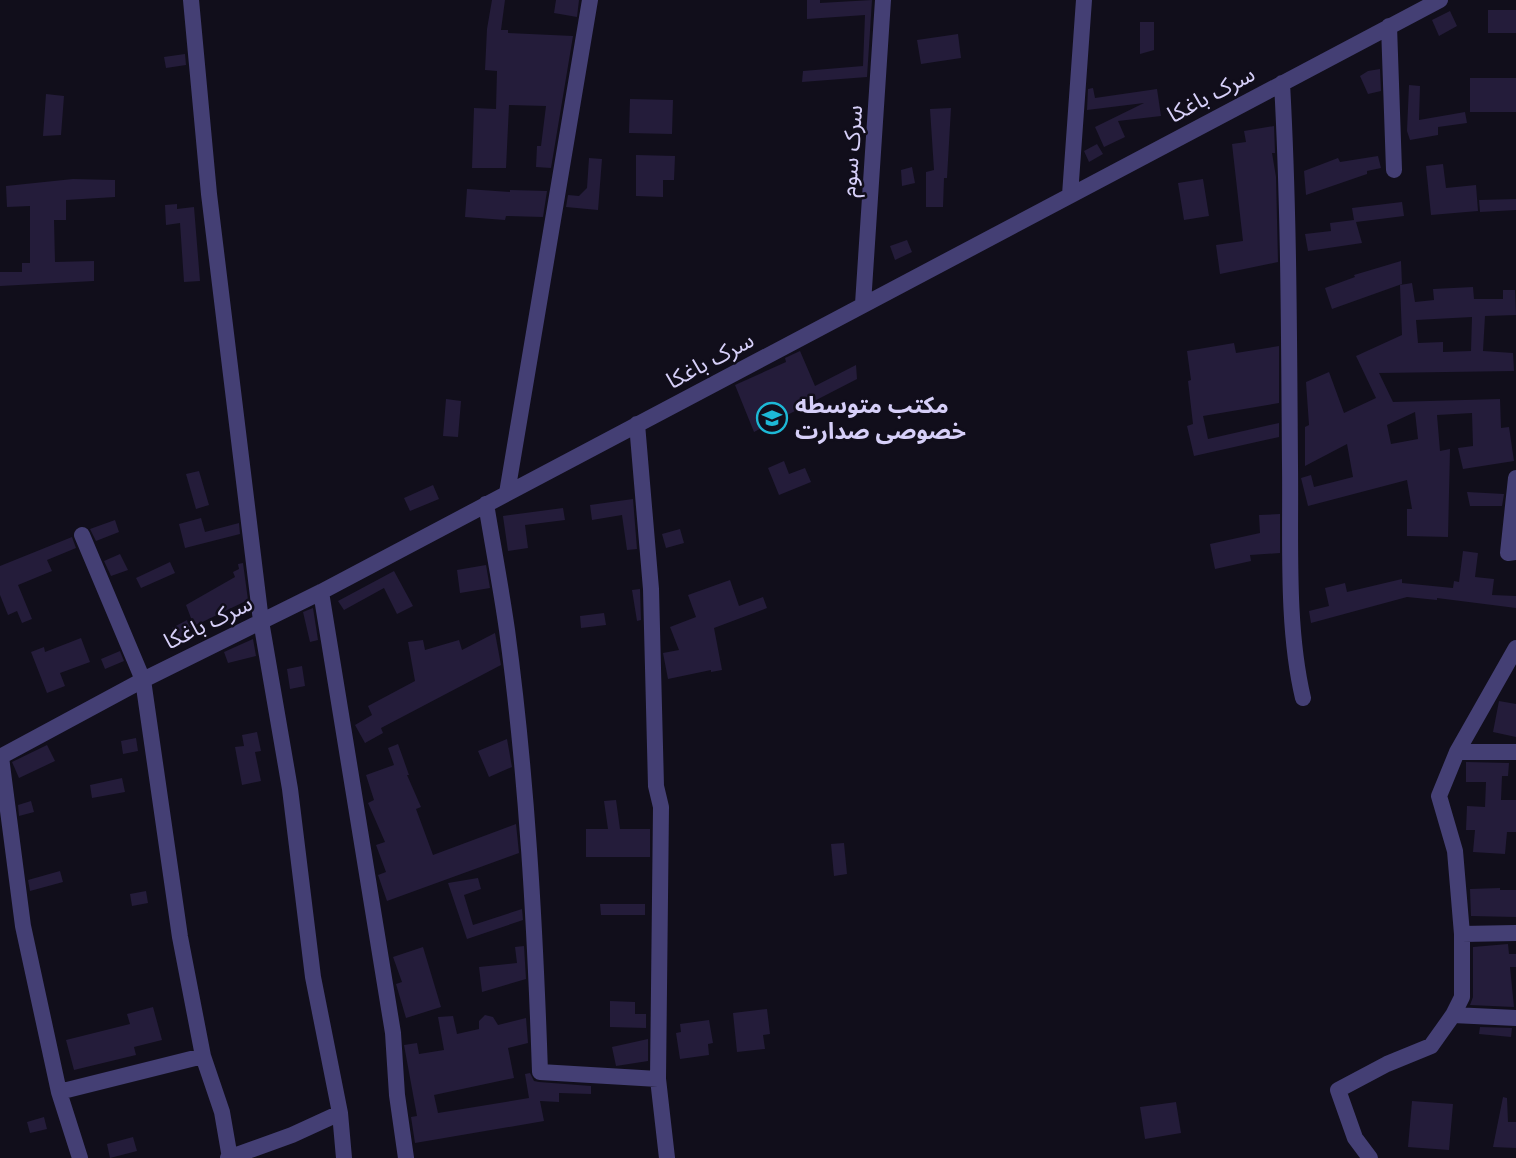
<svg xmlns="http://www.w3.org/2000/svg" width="1516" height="1158" font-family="'Space Grotesk','Noto Sans Arabic',sans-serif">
<rect width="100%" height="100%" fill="#110e1b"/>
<path fill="#241c3a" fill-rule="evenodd" d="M492 0H505L501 30H508V33L573 36 551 168 536 167 537 146H541L546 106 509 105 506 168H472L474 108 496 109 497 71 485 70 487 29Z
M556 0H579L577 17 554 13Z
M807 0H820V3L872 0 867 77 802 82 803 71 863 66 865 15 807 19Z
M1488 10H1516V33H1488Z
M1450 11 1457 26 1439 36 1432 20Z
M1140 22H1154V50L1140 54Z
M958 34 961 58 921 64 917 40Z
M185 54 186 65 166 68 164 57Z
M1380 69 1381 91 1368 94 1360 76 1368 71Z
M1470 78H1516V112H1470Z
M1409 85 1420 86 1419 120 1465 112 1467 123 1438 127V135L1410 140 1407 131Z
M1093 88 1095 98 1157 89 1161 116 1118 121 1125 137 1104 147 1095 127 1144 103 1087 110 1088 89Z
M46 94 64 96 61 135 43 136Z
M630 99 673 100 672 134 629 133Z
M951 108 947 178H944L943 207H926V172L934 170 930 109Z
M1274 126 1275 153H1272L1276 177 1278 262 1220 274 1216 245 1243 241 1232 144 1246 142 1244 131Z
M1097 144 1103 154 1089 162 1084 151Z
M636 155 675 156 674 180H663V197L636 196Z
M1378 156 1381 168 1367 171V174L1306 195 1304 171 1338 158 1340 162Z
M589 158 602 159 598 210 566 207 568 195 579 196 587 188Z
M1443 164 1446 188 1476 185 1478 211 1431 215 1426 166Z
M912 167 915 183 902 186 901 170Z
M73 179 115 180V197L66 200V220H54L55 262 94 261V281L0 286V272H22V263H30V206L7 207 6 186Z
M1203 179 1209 216 1184 220 1178 183Z
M467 189 510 192V190L547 191 543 217 506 216 505 220 465 217Z
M1516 199V210L1480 212 1479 200Z
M1402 202 1404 216 1356 222 1362 243 1308 251 1305 234 1331 231 1330 223 1354 220 1352 208Z
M177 204V209L194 207 200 281 184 282 180 223 166 225 165 205Z
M907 240 912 252 895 260 890 246Z
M1401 261 1402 284 1332 309 1325 288 1355 277 1354 275Z
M1412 283 1415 302 1434 300 1433 289 1473 287 1474 299H1503V290H1515L1516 315 1485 316 1483 351 1513 353 1514 371 1379 373 1393 402 1500 399 1501 428 1509 427 1514 461 1463 469 1458 448 1473 446 1472 413 1437 415 1440 451 1450 449 1448 537 1407 536V509H1412L1407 480 1308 506 1301 478 1311 475 1314 487 1353 477 1347 444 1305 466V427L1309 425 1306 382 1329 372 1344 413 1376 398 1356 356 1402 335 1400 285ZM1472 317 1471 351 1443 352V342L1418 343 1416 320ZM1415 412 1418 439 1391 444 1387 425Z
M1234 343 1236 353 1279 346V403L1203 416 1208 439 1279 423V437L1194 456 1187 426 1193 424 1188 381 1191 380 1187 351Z
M800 351 815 386 856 365 857 379 754 432 735 385 786 362 785 358Z
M446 399 461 401 458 437 443 436Z
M784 461 789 474 805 468 811 482 779 495 768 468Z
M199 471 209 505 196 509 186 474Z
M433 485 439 499 410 511 404 498Z
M1467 492 1504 494 1502 506H1470Z
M633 499 637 549 627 550 622 515 592 520 590 505Z
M563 508 565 520 525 525 528 548 508 551 503 516Z
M1280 514V553L1250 555 1251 561 1215 569 1210 544 1260 533 1259 515Z
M201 518 205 532 239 523 240 534 185 548 179 524Z
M115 520 119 532 96 541 90 529Z
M680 529 684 543 666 548 662 534Z
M72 537 76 548 47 560 52 571 18 585 32 619 22 623 17 611 8 615 0 595V566Z
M1463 551 1478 553 1475 577 1494 579 1492 595 1516 596V608L1437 598V600L1407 597 1311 623 1309 611 1329 606 1325 588 1345 583 1347 592 1402 579V583L1453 588 1454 581 1459 582Z
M120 554 128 570 111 576 104 561Z
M170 562 175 573 141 588 136 578Z
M243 563 248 600 194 626 186 605 235 577 233 572 239 569 238 564Z
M486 565 490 588 460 593 457 570Z
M394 571 413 606 397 614 384 588 344 610 338 601Z
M730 580 739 606 763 597 767 608 714 628 722 670 711 672V670L668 679 663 653 679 650 670 627 696 617 688 595Z
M640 589 641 620 637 621 632 590Z
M313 608 318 640 310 642 303 612Z
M604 613 606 625 581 628 580 616Z
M187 620 193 630 178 639 172 628Z
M495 633 501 665 381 728 383 733 365 743 355 725 372 715 368 706 415 681 408 642 423 640 425 650 459 640 462 650Z
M81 638 90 662 60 673 65 686 47 693 31 652 44 647 45 652Z
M253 639 256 656 228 663 224 652Z
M120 651 124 661 105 669 101 659Z
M302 666 305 686 290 689 287 669Z
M1499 701 1516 704V737L1493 732Z
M257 732 261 751 255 752 261 781 242 785 235 747 244 746 242 735Z
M136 738 138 751 123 754 121 741Z
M507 739 512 767 489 777 478 751Z
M398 744 409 775H407L421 807 416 809 433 855 516 824 519 853 387 901 378 875 386 872 376 845 385 842 368 803 374 800 366 775 394 765 388 748Z
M47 745 55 761 19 778 12 762Z
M1466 762 1509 763 1508 776H1502L1501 800H1516V832H1507L1505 854 1473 852 1475 830H1466L1467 806 1485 807 1486 782H1466Z
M122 778 125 792 92 798 90 785Z
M616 800 620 829H650V857H586V829H608L604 801Z
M31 801 34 812 19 816 18 805Z
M844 843 847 874 834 876 831 844Z
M60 871 63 882 30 891 28 880Z
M478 878 481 889 464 895 473 925 522 909 523 920 467 939 448 883Z
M1500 888V890H1516V917L1471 916 1470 889Z
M146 891 148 903 132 906 130 894Z
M600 904H645V915H601Z
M1508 944 1509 954H1516V967H1510L1514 1007 1470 1005 1473 997V947Z
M524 946 526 979 482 992 479 967 517 963 515 947Z
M423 947 441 1007 406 1018 396 984 402 982 393 957Z
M610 1001 635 1002V1014H646V1028L610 1027Z
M153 1007 162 1040 134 1047 136 1055 74 1070 66 1040 130 1024 127 1014Z
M767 1009 770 1034 763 1035 765 1049 737 1052 733 1013Z
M485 1015 493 1017 498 1025 526 1018 528 1043 508 1048 514 1078 434 1095 438 1113 529 1098 525 1074 530 1073 534 1081 539 1082 591 1086V1094L559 1093V1102L540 1101 544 1121 415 1143 411 1117 417 1116 404 1045 417 1043 419 1054 444 1050 438 1017 453 1016 457 1034 479 1029V1021Z
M709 1020 713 1043 708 1044 709 1055 680 1059 676 1033 681 1032 680 1024Z
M1480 1027 1512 1028 1511 1037 1479 1034Z
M648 1039V1061L616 1066 612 1047Z
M1503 1097 1507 1098 1508 1122H1516V1148L1493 1147Z
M1412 1101 1453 1104 1449 1150 1408 1147Z
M1176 1102 1181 1133 1145 1139 1140 1107Z
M44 1117 47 1129 30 1133 27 1122Z
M133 1137 137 1151 110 1158 107 1144Z"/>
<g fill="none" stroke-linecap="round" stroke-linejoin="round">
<path stroke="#443f74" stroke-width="16" d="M191 0 209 194 261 621 290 789 313 977 340 1113 344 1158
M1389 26 1394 170
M1282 83C1289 210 1289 338 1290 465 1291 540 1286 626 1303 698
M1070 195 1084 0
M863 304 883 0
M637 424 651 589 656 786 661 807 658 1079 667 1158
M1516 478 1508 553 1516 552
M507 493 590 0
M486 504C493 546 501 588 507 630 527 777 535 925 540 1072L658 1079
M82 535 143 680 180 937 203 1056 222 1112 230 1158
M321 592 393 1033 397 1095 406 1158
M1457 752H1516
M0 757 143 680 321 592 1440 0
M1 757 23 926 59 1092 80 1158
M1462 934 1516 933
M1453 1015 1516 1018
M59 1092 203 1056
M228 1158 292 1135 340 1113
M1370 1158 1355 1138 1338 1090 1387 1064 1431 1046 1453 1015 1462 997V934L1455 851 1439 796 1457 752 1516 648"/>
</g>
<defs>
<g id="school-ring" transform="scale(1.575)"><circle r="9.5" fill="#110e1b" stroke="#1db8d6" stroke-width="1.5"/><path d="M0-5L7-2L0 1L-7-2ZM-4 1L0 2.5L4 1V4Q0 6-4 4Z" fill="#1db8d6"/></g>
</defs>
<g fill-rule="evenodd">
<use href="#school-ring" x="772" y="418"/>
</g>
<g text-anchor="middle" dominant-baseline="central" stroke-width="5" stroke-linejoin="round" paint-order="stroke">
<g font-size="23" fill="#d6cff8" stroke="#110e1b">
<text transform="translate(1211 94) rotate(-28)">سرک باغکا</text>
<text transform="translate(851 151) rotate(-86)">سرک سوم</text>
<text transform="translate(710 360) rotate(-28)">سرک باغکا</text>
<text transform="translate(208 622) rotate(-26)">سرک باغکا</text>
</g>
<g font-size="23" font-weight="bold" fill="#d6cff8" stroke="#110e1b" text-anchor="start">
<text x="795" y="405">مکتب متوسطه<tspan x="795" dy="26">خصوصی صدارت</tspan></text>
</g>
</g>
</svg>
